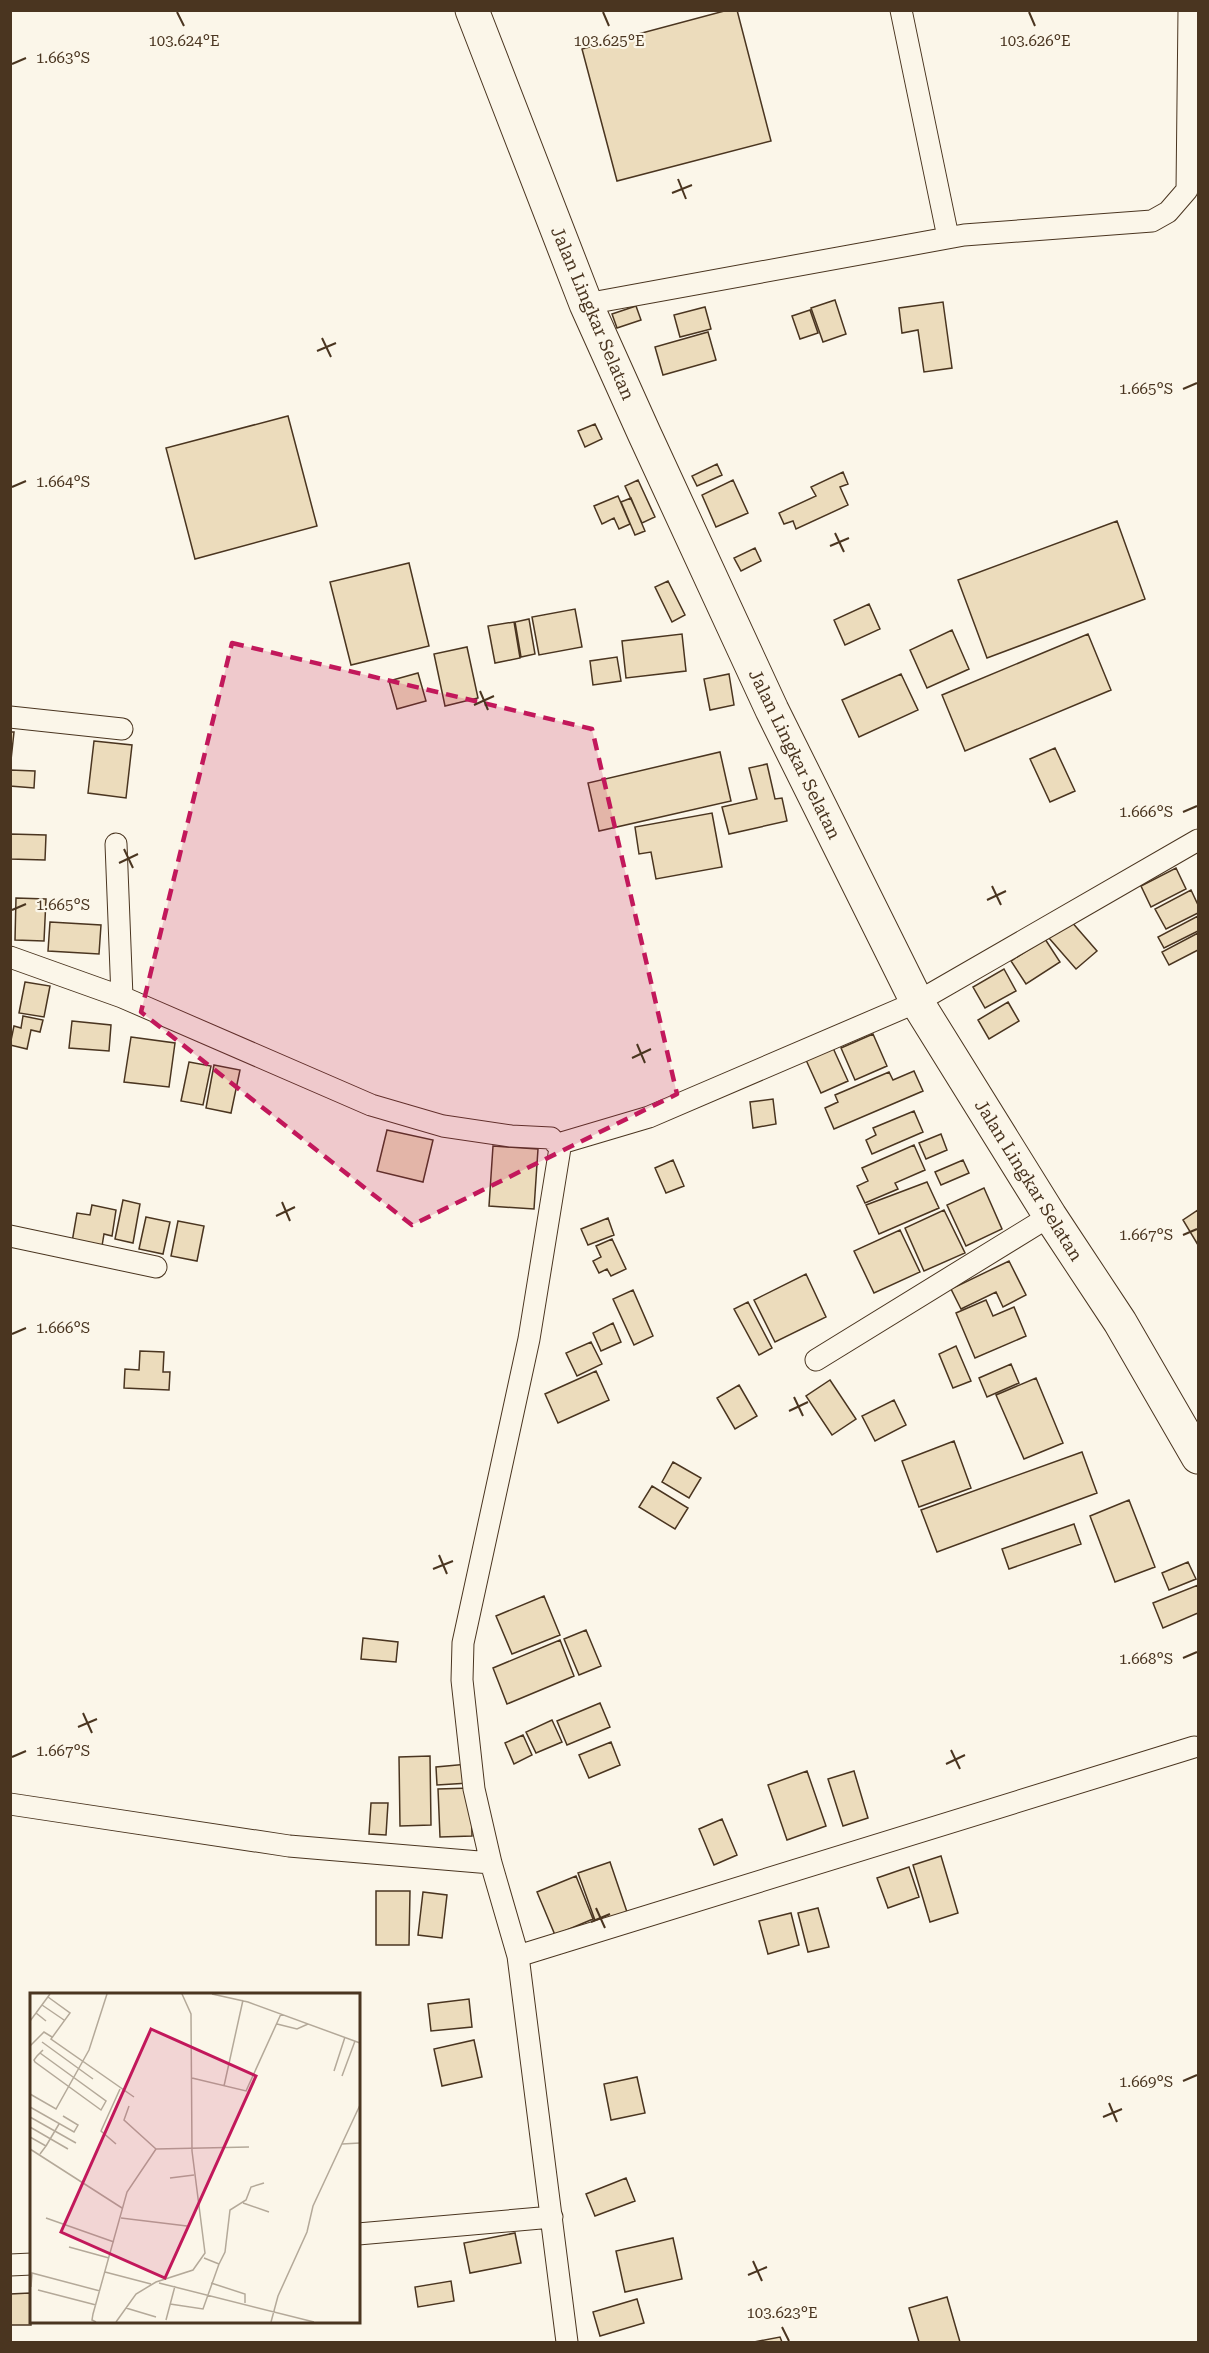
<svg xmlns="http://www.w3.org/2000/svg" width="1209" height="2353" font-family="'Roboto Serif',serif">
<rect width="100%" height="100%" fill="#fbf6e9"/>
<path fill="#ecdcbc" stroke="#4a3520" stroke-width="1.5" d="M728 10H737L771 141 617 181 582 49Z
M835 300 846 334 823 342 811 308Z
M943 302 952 368 924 372 918 330 902 333 899 308Z
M636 306 641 320 617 328 612 314Z
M705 307 711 329 680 337 674 315Z
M810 310 818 333 800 339 792 316Z
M708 332 716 360 663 375 655 347Z
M288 416 317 526 195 559 166 448Z
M595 424 602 439 585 447 578 431Z
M717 464 722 475 697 486 692 476Z
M843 472 848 484 840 487 848 505 796 529 793 521 784 524 779 513 816 496 811 487Z
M638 480 655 517 642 523 625 486Z
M733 480 748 513 716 527 702 495Z
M618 496 630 524 619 529 614 518 602 524 594 506Z
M631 498 645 531 635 535 621 502Z
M1117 521 1145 599 987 658 958 580Z
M755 548 761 561 741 571 734 558Z
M409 563 429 646 351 665 330 582Z
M668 581 685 615 672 622 655 587Z
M869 604 880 629 845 645 834 620Z
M575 609 582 647 539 655 532 617Z
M529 619 535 654 521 657 515 622Z
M514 622 520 658 495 663 488 626Z
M952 630 969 669 927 688 910 650Z
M682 634 686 671 626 678 622 641Z
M1088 634 1111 690 965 751 942 695Z
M467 647 478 698 445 706 434 654Z
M617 657 621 681 593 685 590 661Z
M418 673 426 701 397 709 389 681Z
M729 674 734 705 710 710 704 679Z
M901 674 918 710 859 737 842 700Z
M10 732H14L11 760H10Z
M94 741 132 745 126 798 88 793Z
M1055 748 1075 791 1050 802 1030 759Z
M720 752 731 801 599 831 588 783Z
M767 764 775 799 782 798 787 821 729 834 722 807 757 799 749 768Z
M10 770 35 771 34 788 10 786Z
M712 813 722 867 656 879 651 852 639 854 635 827Z
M10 834 46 835 45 860 10 859Z
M1176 868 1186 889 1151 907 1141 886Z
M1191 890 1198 905V913L1166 929 1155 909Z
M16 898 46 899 44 941 15 940Z
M1198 916V931L1164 948 1158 937Z
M1070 920 1097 951 1076 969 1049 938Z
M50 922 101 925 99 954 48 951Z
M1198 933V950L1169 965 1162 952Z
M1045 939 1060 962 1026 984 1011 961Z
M1004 969 1016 991 985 1008 973 987Z
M25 982 50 986 44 1017 19 1013Z
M1008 1002 1019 1021 989 1039 978 1020Z
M23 1016 43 1020 40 1032 31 1030 27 1049 10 1045 14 1026 21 1028Z
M72 1021 111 1025 109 1051 69 1048Z
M873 1034 887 1066 855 1080 841 1048Z
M131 1037 175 1043 169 1087 124 1082Z
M833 1048 848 1081 821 1093 806 1060Z
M189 1062 211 1066 203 1105 181 1101Z
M214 1065 240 1070 231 1113 206 1108Z
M914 1071 923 1091 834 1129 825 1108 838 1102 835 1095 889 1072 893 1080Z
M773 1099 776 1124 753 1128 750 1102Z
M914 1111 923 1132 872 1154 866 1140 876 1135 873 1128Z
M387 1130 433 1140 423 1182 377 1171Z
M941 1134 947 1150 926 1159 919 1143Z
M914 1145 925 1170 895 1183 898 1189 865 1203 857 1186 868 1181 862 1168Z
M493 1146 538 1149 534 1209 489 1206Z
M673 1160 684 1186 666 1193 655 1168Z
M963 1160 969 1173 941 1185 935 1172Z
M927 1182 939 1208 879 1234 866 1205Z
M984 1188 1002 1229 966 1246 947 1205Z
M123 1200 140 1204 133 1243 115 1239Z
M92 1205 116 1210 112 1236 104 1234 102 1246 72 1242 77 1213 90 1215Z
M944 1210 965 1253 924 1271 905 1228Z
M1198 1210V1245L1183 1220Z
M146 1217 170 1222 163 1254 139 1249Z
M608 1218 614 1235 588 1245 581 1229Z
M178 1221 204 1226 197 1261 171 1256Z
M900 1230 920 1272 874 1293 854 1251Z
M612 1239 626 1269 611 1276 607 1269 599 1273 593 1261 601 1257 596 1246Z
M1009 1261 1026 1295 1003 1307 996 1292 961 1309 951 1289Z
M806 1274 826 1317 775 1342 754 1300Z
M633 1290 653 1336 634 1345 613 1299Z
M986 1300 993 1316 1014 1307 1026 1336 975 1358 956 1313Z
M748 1302 772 1348 759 1355 734 1309Z
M613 1323 621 1342 601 1351 593 1333Z
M591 1342 602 1364 577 1376 566 1353Z
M956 1346 971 1381 953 1388 939 1354Z
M140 1351 164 1352 163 1372H170L169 1390 124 1388 125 1369 139 1370Z
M1011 1364 1019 1383 987 1397 979 1378Z
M596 1371 609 1400 558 1423 545 1394Z
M1036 1378 1063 1443 1024 1459 996 1395Z
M830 1380 856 1419 832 1435 806 1396Z
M739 1385 757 1416 735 1429 717 1398Z
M894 1400 906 1425 875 1441 862 1416Z
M954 1441 971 1488 919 1507 902 1461Z
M1082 1452 1097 1493 937 1552 921 1510Z
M673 1462 701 1478 689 1498 662 1482Z
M652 1486 688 1508 675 1529 639 1507Z
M1129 1500 1155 1567 1115 1582 1090 1516Z
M1074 1524 1081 1544 1009 1569 1002 1549Z
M1188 1562 1196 1579 1169 1590 1162 1573Z
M1198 1585V1613L1163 1628 1153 1603Z
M544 1596 560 1635 512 1654 496 1616Z
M586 1630 601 1666 579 1675 564 1639Z
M363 1638 398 1642 396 1662 361 1659Z
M560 1640 574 1676 507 1704 493 1668Z
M600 1703 610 1727 567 1745 557 1721Z
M552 1720 562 1742 536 1753 526 1732Z
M523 1735 532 1755 514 1764 505 1743Z
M611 1742 620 1765 589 1778 579 1755Z
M430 1756 431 1825 400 1826 399 1757Z
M468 1764 469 1783 437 1785 436 1767Z
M807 1771 826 1826 787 1840 768 1785Z
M854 1771 868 1818 843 1826 828 1779Z
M471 1788 472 1836 440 1837 438 1789Z
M371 1803H388L386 1835 369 1834Z
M722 1819 737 1855 714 1865 699 1829Z
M941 1856 958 1913 930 1922 913 1865Z
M610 1862 627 1912 596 1923 578 1873Z
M909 1867 919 1897 888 1908 877 1878Z
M576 1876 593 1919 555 1935 537 1892Z
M376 1891H410L409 1945H376Z
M423 1892 447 1895 442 1938 418 1935Z
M818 1908 829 1947 808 1952 798 1913Z
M791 1913 799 1945 768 1954 759 1921Z
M469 1999 472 2027 431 2031 428 2004Z
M474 2040 482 2077 442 2086 434 2049Z
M637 2077 645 2113 611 2120 604 2084Z
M626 2178 635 2201 595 2216 586 2194Z
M515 2233 521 2263 470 2273 464 2243Z
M673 2238 682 2279 625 2292 616 2251Z
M451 2281 454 2301 418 2307 415 2287Z
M30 2293 31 2325H10V2294Z
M947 2297 960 2342H919L909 2308Z
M637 2299 644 2323 600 2336 593 2312Z
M780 2337 782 2342H754Z"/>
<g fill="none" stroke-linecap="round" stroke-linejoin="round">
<g stroke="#4a3520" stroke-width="23">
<path id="minor" d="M901 10 948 237
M586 304 964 235 1152 221 1168 212 1187 190 1189 10
M10 717 122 729
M116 844 122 997 371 1105 443 1126 511 1136 551 1138 560 1148 529 1339 463 1643 462 1680 474 1789 491 1863 518 1956 567 2342
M10 957 122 997
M558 1144 649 1117 917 1002 1198 840
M10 1236 156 1267
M816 1360 1050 1216
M10 1804 289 1846 491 1863
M518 1956 1194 1747
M358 2234 552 2217
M10 2265 32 2264"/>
</g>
<g stroke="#4a3520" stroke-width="35">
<path id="trunk" d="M472 10 586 304 644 433 772 710 917 1002 1050 1216 1120 1322 1198 1457"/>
</g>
<use href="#minor" stroke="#fbf6e9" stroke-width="21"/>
<use href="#trunk" stroke="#fbf6e9" stroke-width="33"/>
</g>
<path fill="#c2185b" fill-opacity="0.2" stroke="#c2185b" stroke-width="4.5" stroke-dasharray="12 8" stroke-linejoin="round" d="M232 643 592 729 677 1094 412 1225 141 1012Z"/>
<path fill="none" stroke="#4a3520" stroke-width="2" d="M177 12 184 26M603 12 609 26M1029 12 1035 26M12 64 26 58M678 179 686 199M672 193 692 185M322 338 331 357M317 351 336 343M1183 389 1197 383M12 487 26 481M835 533 844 552M830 546 849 538M480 691 488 710M474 705 494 696M1183 812 1197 806M124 849 133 868M119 863 138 854M992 886 1001 905M987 900 1006 891M12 910 26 904M637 1044 645 1063M632 1058 651 1049M282 1202 290 1221M276 1216 295 1207M1183 1235 1197 1229M12 1334 26 1328M794 1397 803 1416M789 1411 808 1402M439 1555 447 1574M433 1569 453 1561M1183 1658 1197 1652M83 1713 92 1733M78 1727 97 1719M951 1750 960 1769M12 1757 26 1751M946 1764 965 1755M596 1908 605 1928M591 1922 610 1914M1183 2081 1197 2075M1109 2103 1117 2122M1103 2117 1122 2109M753 2261 762 2281M748 2275 767 2267M782 2327 789 2341"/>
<g text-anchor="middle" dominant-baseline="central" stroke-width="4.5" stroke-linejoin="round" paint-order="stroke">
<g font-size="18" fill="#4a3520" stroke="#fbf6e9">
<text transform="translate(593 313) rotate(67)">Jalan Lingkar Selatan</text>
<text transform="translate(795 754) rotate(64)">Jalan Lingkar Selatan</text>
<text transform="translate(1029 1180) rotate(58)">Jalan Lingkar Selatan</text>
</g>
</g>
<g transform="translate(30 1993)">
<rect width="330" height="330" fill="#fbf6e9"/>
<path fill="none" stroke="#b4a999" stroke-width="1.5" d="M182 1 218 9 330 50M18 4 40 20 21 46 104 104M12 12 34 27M6 20 20 1M0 28 6 20 16 28M247 31 267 36 278 31M12 49 63 86M0 53 14 39 22 44M10 60 76 108 71 117 5 69 4 67 7 63 13 57M304 78 315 44M312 83 325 48M162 85 216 98 251 21M194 93 213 7M0 101 26 116 59 57 77 1M99 113 94 127 126 156 219 154M0 114 44 139 48 132 33 123M0 124 46 150M0 134 38 156M0 144 16 153 10 161M86 151 71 138 90 96M312 151 330 150M16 153 29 131M0 156 92 215M140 185 164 182M213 210 239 219M16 225 84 249M91 225 157 233M39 254 79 265M174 265 189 271 195 259 200 217 216 207 221 194 234 190M75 279 121 291M129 290 284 329M181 290 215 301V310M1 294 2 280 70 298M8 297 66 312M140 311 173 316 189 271M96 315 126 324M136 327 145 293M66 329 62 327 63 321 97 199 126 156M86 329 106 301 126 289 163 277 175 260 162 158 161 21 152 1M241 329 248 303 277 239 283 213 330 112"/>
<path fill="#c2185b" fill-opacity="0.15" stroke="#c2185b" stroke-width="3" d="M121 36 226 83 135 285 31 239Z"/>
<rect width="330" height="330" fill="none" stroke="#4a3520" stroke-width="3"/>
</g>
<g font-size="15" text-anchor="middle" fill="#4a3520" stroke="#fbf6e9" stroke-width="4.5" stroke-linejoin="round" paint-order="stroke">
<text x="609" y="46">103.625°E</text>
<text x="1035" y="46">103.626°E</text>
<text x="184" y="46">103.624°E</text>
<text x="63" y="63">1.663°S</text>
<text x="1146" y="394">1.665°S</text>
<text x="63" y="487">1.664°S</text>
<text x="1146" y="817">1.666°S</text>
<text x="63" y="910">1.665°S</text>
<text x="1146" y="1240">1.667°S</text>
<text x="63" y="1333">1.666°S</text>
<text x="1146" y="1664">1.668°S</text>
<text x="63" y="1756">1.667°S</text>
<text x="1146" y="2087">1.669°S</text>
<text x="782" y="2318">103.623°E</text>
</g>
<rect width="1209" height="2353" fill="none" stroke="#4a3520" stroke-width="24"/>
</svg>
